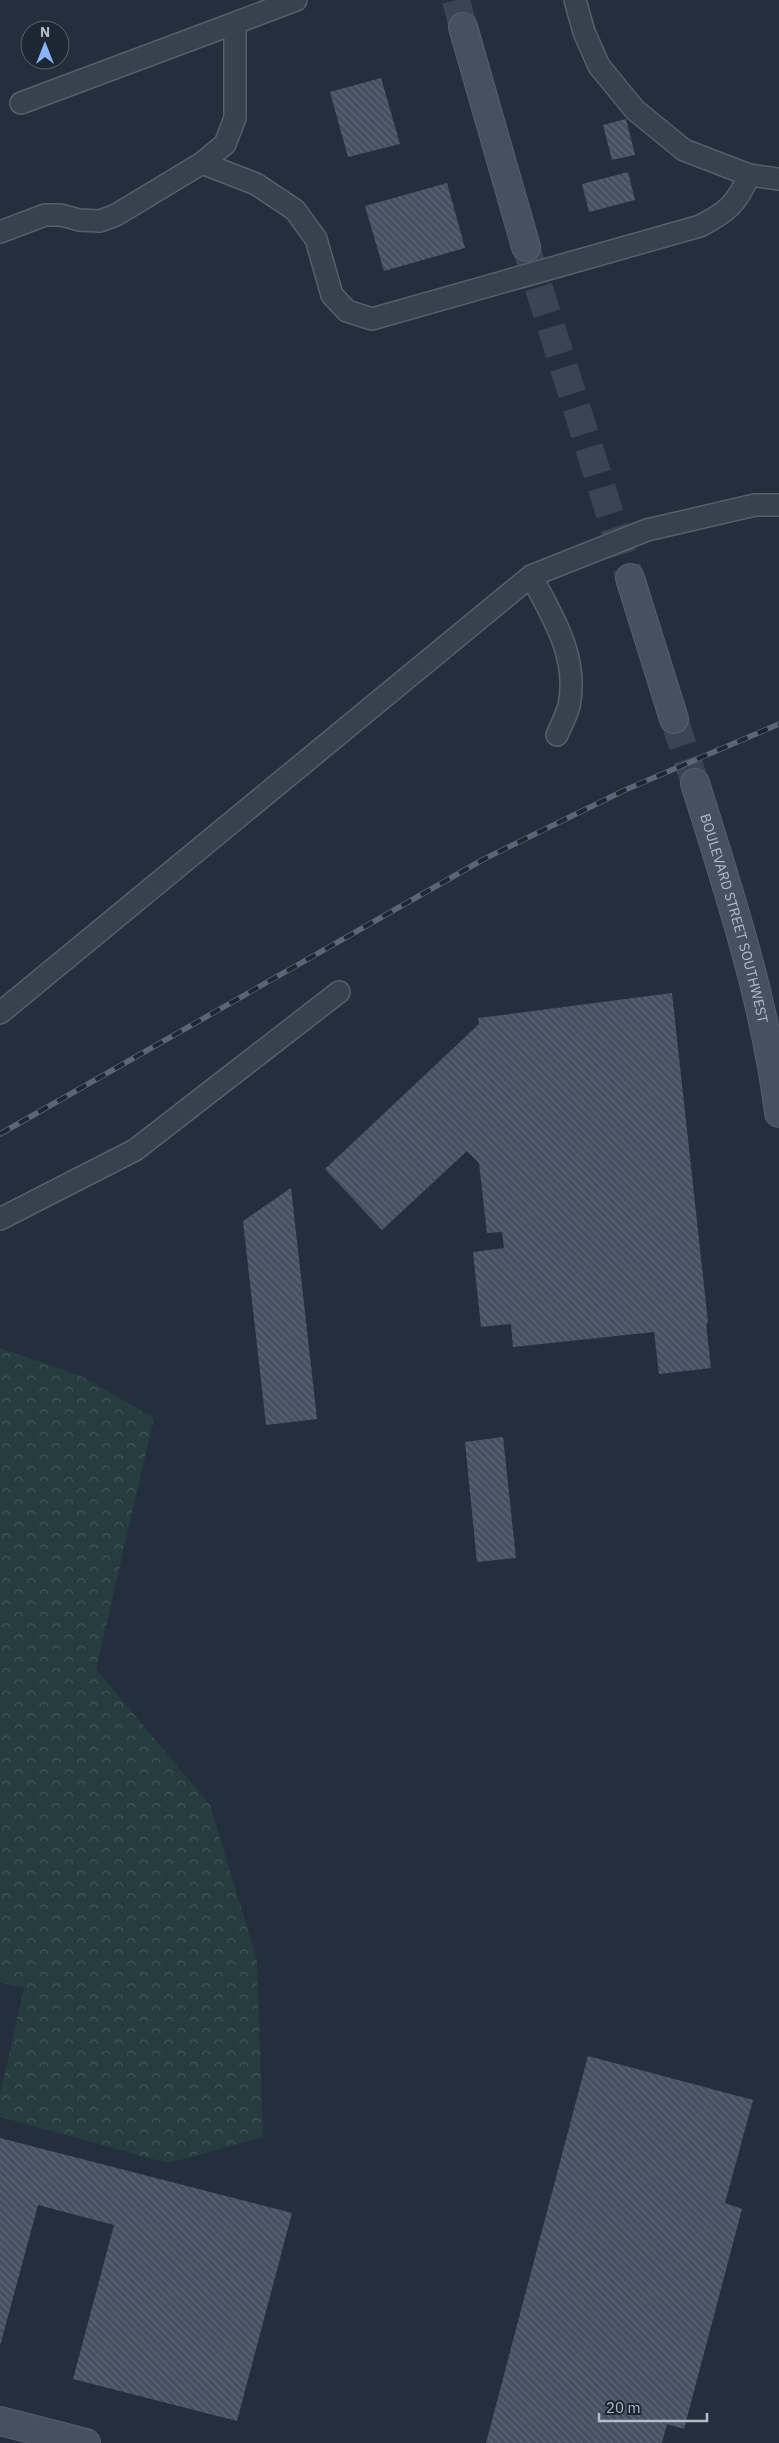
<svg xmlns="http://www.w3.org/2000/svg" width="779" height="2443" font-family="'IBM Plex Sans',sans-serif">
<defs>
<pattern id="forest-crowns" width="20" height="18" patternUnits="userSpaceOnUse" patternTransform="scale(1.25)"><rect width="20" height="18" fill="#263c3f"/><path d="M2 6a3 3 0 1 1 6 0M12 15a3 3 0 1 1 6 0" fill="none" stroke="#435659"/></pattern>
<pattern id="building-back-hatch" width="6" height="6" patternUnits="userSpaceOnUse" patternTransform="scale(1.25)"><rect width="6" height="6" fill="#455162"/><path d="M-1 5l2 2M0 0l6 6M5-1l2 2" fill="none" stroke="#5d6877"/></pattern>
</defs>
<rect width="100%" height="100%" fill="#242f3e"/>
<path fill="url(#forest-crowns)" d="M0 1348 81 1376 154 1418 96 1669 210 1805 257 1960 263 2137 168 2163 0 2117V2095L24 1988 0 1982Z"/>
<path fill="url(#building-back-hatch)" d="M381 78 400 144 348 157 330 92Z
M626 119 635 155 612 160 603 125Z
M628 172 635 200 589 212 582 184Z
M447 183 465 248 384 271 365 206Z
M672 993 708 1322 706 1324 711 1368 659 1374 654 1332 513 1347 511 1324 481 1327 473 1252 504 1248 502 1232 487 1233 479 1163 467 1151 382 1230 325 1169 479 1024 478 1018Z
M291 1188 317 1419 266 1425 243 1221Z
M503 1437 516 1558 477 1562 465 1442Z
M588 2056 753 2100 725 2203 742 2209 684 2429 667 2424 662 2443H486Z
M0 2138 292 2213 237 2421 73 2379 114 2225 38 2205 0 2346Z"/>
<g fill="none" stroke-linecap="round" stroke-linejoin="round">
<path stroke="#3a4453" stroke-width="28" stroke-dasharray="28 14" stroke-linecap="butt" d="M456 0 463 27
M526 247 630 578
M674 719 695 783"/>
<g stroke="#565f6c" stroke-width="24">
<path id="lane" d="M575 0 584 32 599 66 635 110 684 150 749 175 779 179
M21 103 235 23
M202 163 256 184 295 210 316 239 332 295 347 311 372 319 700 226C727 212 737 204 749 175
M0 232 45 215H61L79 220 100 221 116 215 202 163 225 144 235 118V23L296 0
M531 576C553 617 579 658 569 706 566 716 561 726 557 735
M0 1013 531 576 647 530 755 505H779
M0 1219 135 1150 339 992"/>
</g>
<g stroke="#565f6c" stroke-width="30">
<g id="secondary">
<path d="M463 27 526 247"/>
<path d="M630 578 674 719"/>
<path id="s1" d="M695 783C729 892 765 1000 779 1113"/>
<path d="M0 2421 86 2443"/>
</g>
</g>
<use href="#lane" stroke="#38414e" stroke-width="21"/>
<use href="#secondary" stroke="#465061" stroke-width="28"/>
<g stroke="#5a6575" stroke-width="5.5">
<path id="rail" d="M0 1134 484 859 625 790 779 724"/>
</g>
<use href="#rail" stroke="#1d2633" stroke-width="4" stroke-dasharray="11" stroke-linecap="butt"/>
</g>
<g text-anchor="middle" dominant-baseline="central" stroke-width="4.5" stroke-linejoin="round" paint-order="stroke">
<g font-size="14" fill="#b4bcc9" stroke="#1d2633">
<text stroke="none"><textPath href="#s1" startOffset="141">BOULEVARD STREET SOUTHWEST</textPath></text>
</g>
</g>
<g transform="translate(45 45)"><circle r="24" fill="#1d2633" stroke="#59626f"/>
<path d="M0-4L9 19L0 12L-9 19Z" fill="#8ab4f8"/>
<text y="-8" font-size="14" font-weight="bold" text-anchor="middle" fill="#b4bcc9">N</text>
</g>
<path d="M599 2413v8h108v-8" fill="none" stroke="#b4bcc9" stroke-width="2.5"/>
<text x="606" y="2413" font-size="15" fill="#b4bcc9" stroke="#1d2633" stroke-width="4" paint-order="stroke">20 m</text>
</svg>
